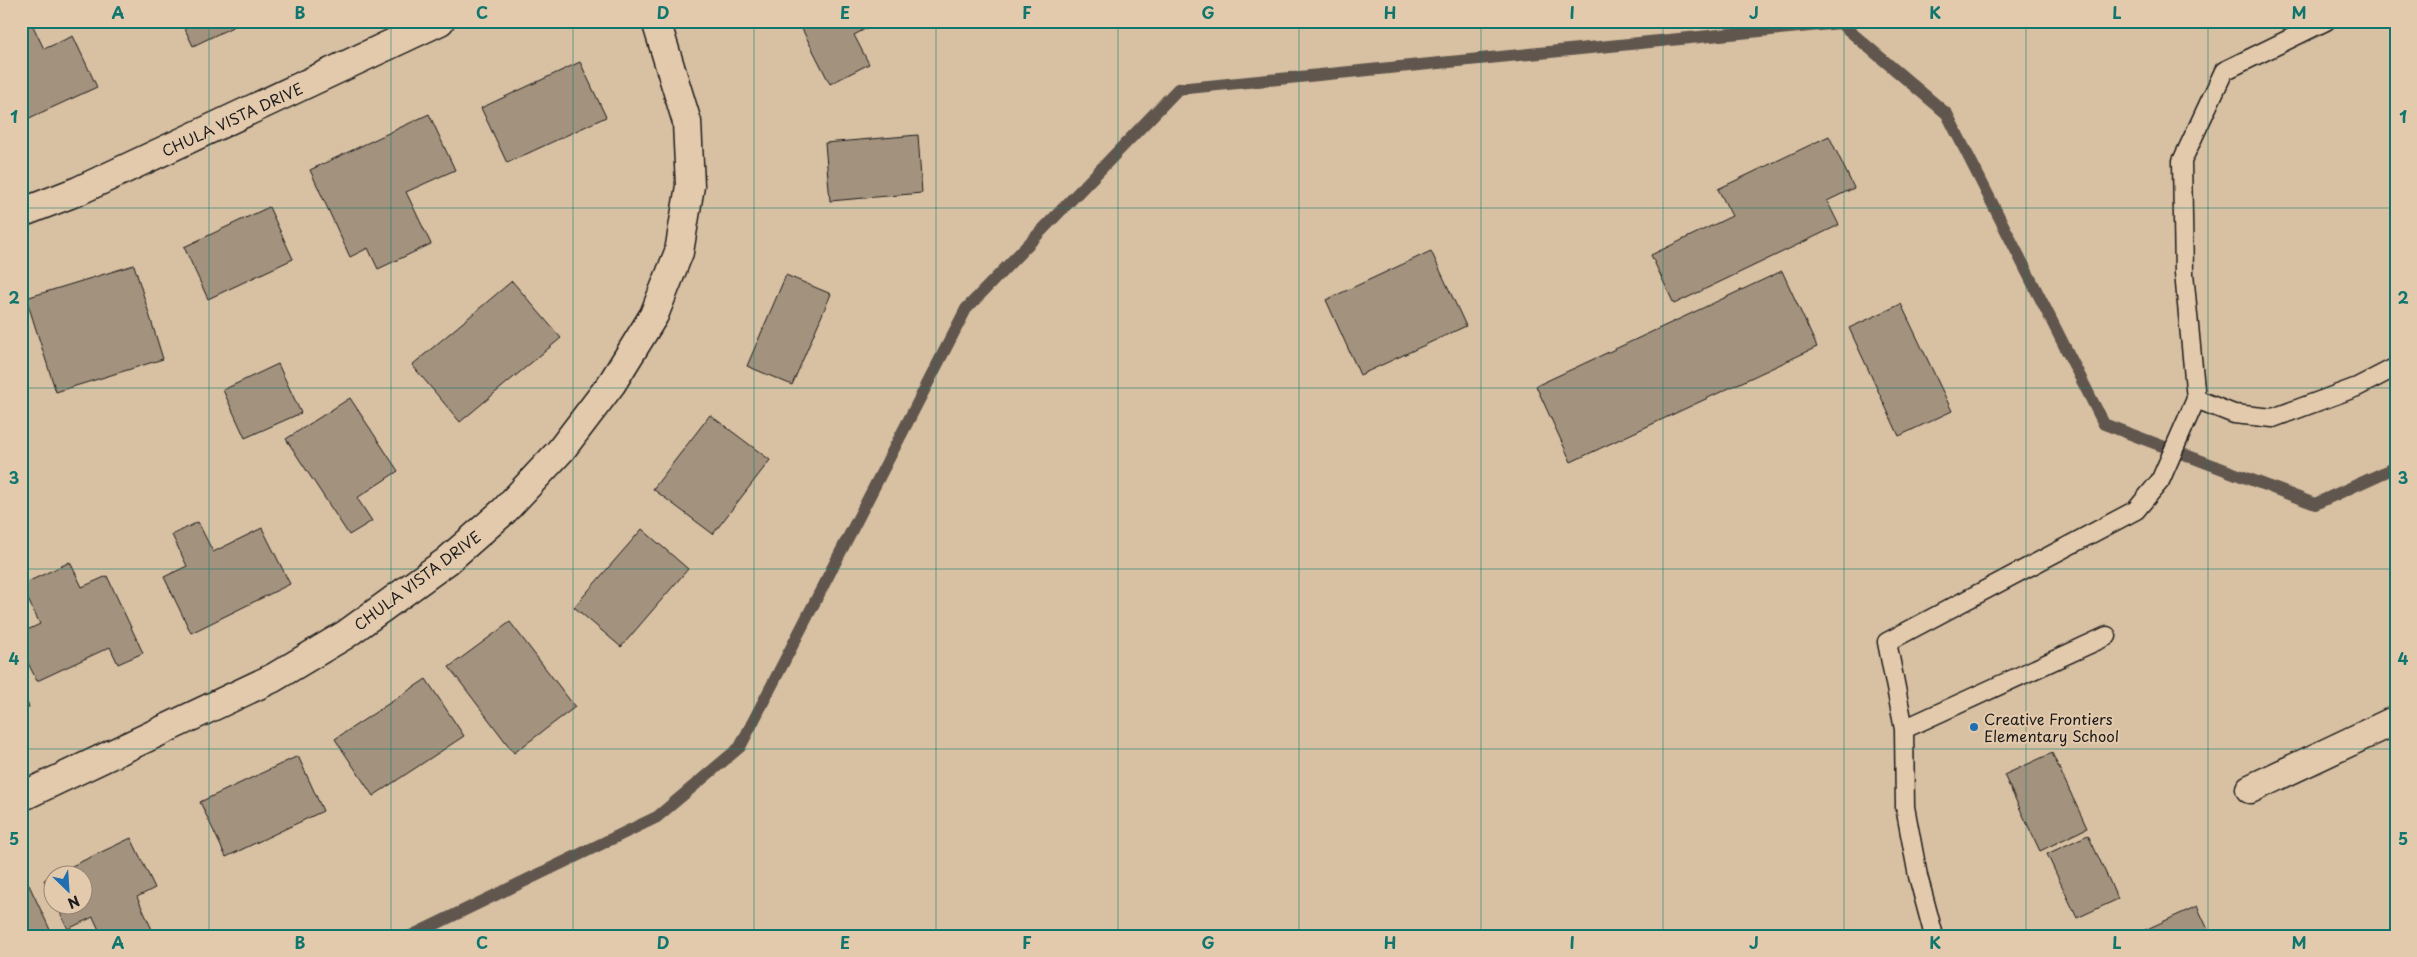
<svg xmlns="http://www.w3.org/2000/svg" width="2417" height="957" font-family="'Playpen Sans',sans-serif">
<rect width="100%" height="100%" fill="#d8c0a3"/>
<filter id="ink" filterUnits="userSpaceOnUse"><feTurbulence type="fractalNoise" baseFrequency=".02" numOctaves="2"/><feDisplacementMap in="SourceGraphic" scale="10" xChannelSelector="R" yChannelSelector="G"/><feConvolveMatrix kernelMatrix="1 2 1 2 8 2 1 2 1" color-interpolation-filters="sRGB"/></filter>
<g filter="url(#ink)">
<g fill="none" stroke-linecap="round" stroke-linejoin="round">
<path stroke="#60574d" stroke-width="12" d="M411 936 657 817 740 747 966 309 1178 89 1840 23 1947 114 2104 424 2315 504 2396 467"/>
</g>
<path fill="#a3927e" stroke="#1c1c1c" d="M181 21H245L193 46Z
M798 21H880L854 35 869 64 830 84Z
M32 24 44 49 73 36 97 87 25 120 21 112V29Z
M580 62 606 117 507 163 481 108Z
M429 114 455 170 406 192 431 244 378 269 368 248 350 257 310 170Z
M918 135 922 193 830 201 825 143Z
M1829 136 1854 188 1827 201 1839 225 1674 304 1651 255 1732 216 1718 189Z
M269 207 293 259 208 299 184 247Z
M1431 251 1466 326 1360 375 1326 300Z
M134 265 163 359 56 392 26 298Z
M1782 271 1817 347 1571 462 1536 386Z
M786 275 831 294 792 385 747 366Z
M512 281 561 338 460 422 412 365Z
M1901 304 1952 411 1899 436 1849 328Z
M278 364 301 413 245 438 223 390Z
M350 398 398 471 357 498 372 521 349 535 286 439Z
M710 415 770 460 713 534 653 489Z
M198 522 213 552 262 528 290 584 191 633 164 577 187 566 172 535Z
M642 529 688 569 621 647 574 607Z
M70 562 82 587 107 576 143 653 118 664 110 647 37 681 21 649V633L40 624 21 585Z
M510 622 575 707 514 753 449 667Z
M426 679 464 736 373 796 335 739Z
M21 690 29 707 21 710Z
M2052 753 2087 828 2040 851 2004 775Z
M298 756 323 811 226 857 200 802Z
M2088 835 2118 899 2077 918 2047 854Z
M131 838 155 888 137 897 155 936H102L93 917 68 929 56 904H82V874H55Z
M52 876V897L44 880Z
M29 885 53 936H21V888Z
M2197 906 2211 936H2132Z"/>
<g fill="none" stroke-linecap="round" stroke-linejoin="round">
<g stroke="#1c1c1c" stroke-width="21">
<path id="service" d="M2196 399 2234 414 2273 418 2357 387 2396 367
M1904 729 2107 636
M1934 936 1918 876 1905 807 1904 729 1887 642 2136 510 2160 481 2196 399 2184 273 2182 161 2224 71 2326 21"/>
</g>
<g stroke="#1c1c1c" stroke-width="31">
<path id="minor" d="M21 213 78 191 440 21
M2250 789 2396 720
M21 797 273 678 345 635 447 561 504 511 561 450 612 383 654 315 679 252 690 186 687 122 656 21"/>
</g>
<use href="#service" stroke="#e4caac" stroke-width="18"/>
<use href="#minor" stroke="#e4caac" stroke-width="28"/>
</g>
</g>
<path fill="none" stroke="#0f766e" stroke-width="1" stroke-opacity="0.55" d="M209 21V936M391 21V936M573 21V936M754 21V936M936 21V936M1118 21V936M1299 21V936M1481 21V936M1663 21V936M1844 21V936M2026 21V936M2208 21V936M21 208H2396M21 388H2396M21 569H2396M21 749H2396"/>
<circle fill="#1f6fb2" stroke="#e4caac" stroke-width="2" cx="1974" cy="727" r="5"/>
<g text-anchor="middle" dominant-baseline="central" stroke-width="4" stroke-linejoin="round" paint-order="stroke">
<g font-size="15" fill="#1c1c1c" stroke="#e4caac">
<text transform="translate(232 119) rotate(-25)">CHULA VISTA DRIVE</text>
<text transform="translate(417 580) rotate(-37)">CHULA VISTA DRIVE</text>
</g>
<g font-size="15" fill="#1c1c1c" stroke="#e4caac" text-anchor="start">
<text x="1984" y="718">Creative Frontiers<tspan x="1984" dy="17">Elementary School</tspan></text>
</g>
</g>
<rect width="2417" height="957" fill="none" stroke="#e4caac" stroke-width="55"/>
<g transform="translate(68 890) rotate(155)"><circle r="24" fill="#e4caac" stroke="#948472"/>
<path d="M0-4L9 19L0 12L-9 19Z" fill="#1f6fb2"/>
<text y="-8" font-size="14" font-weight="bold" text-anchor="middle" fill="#1c1c1c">N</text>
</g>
<rect x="28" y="28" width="2362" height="902" fill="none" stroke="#0f766e" stroke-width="2"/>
<g font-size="16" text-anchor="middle" font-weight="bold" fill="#0f766e">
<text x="118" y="19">A</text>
<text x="300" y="19">B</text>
<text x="482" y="19">C</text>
<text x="663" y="19">D</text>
<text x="845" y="19">E</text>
<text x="1027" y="19">F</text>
<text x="1208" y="19">G</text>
<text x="1390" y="19">H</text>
<text x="1572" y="19">I</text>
<text x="1754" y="19">J</text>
<text x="1935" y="19">K</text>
<text x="2117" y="19">L</text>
<text x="2299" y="19">M</text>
<text x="14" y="123">1</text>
<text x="2403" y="123">1</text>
<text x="14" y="304">2</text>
<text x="2403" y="304">2</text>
<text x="14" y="484">3</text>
<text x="2403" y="484">3</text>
<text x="14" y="665">4</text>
<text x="2403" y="665">4</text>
<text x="14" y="845">5</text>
<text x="2403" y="845">5</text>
<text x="118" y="949">A</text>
<text x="300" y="949">B</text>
<text x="482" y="949">C</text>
<text x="663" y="949">D</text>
<text x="845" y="949">E</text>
<text x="1027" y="949">F</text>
<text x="1208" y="949">G</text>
<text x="1390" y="949">H</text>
<text x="1572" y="949">I</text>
<text x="1754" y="949">J</text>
<text x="1935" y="949">K</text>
<text x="2117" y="949">L</text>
<text x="2299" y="949">M</text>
</g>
</svg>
